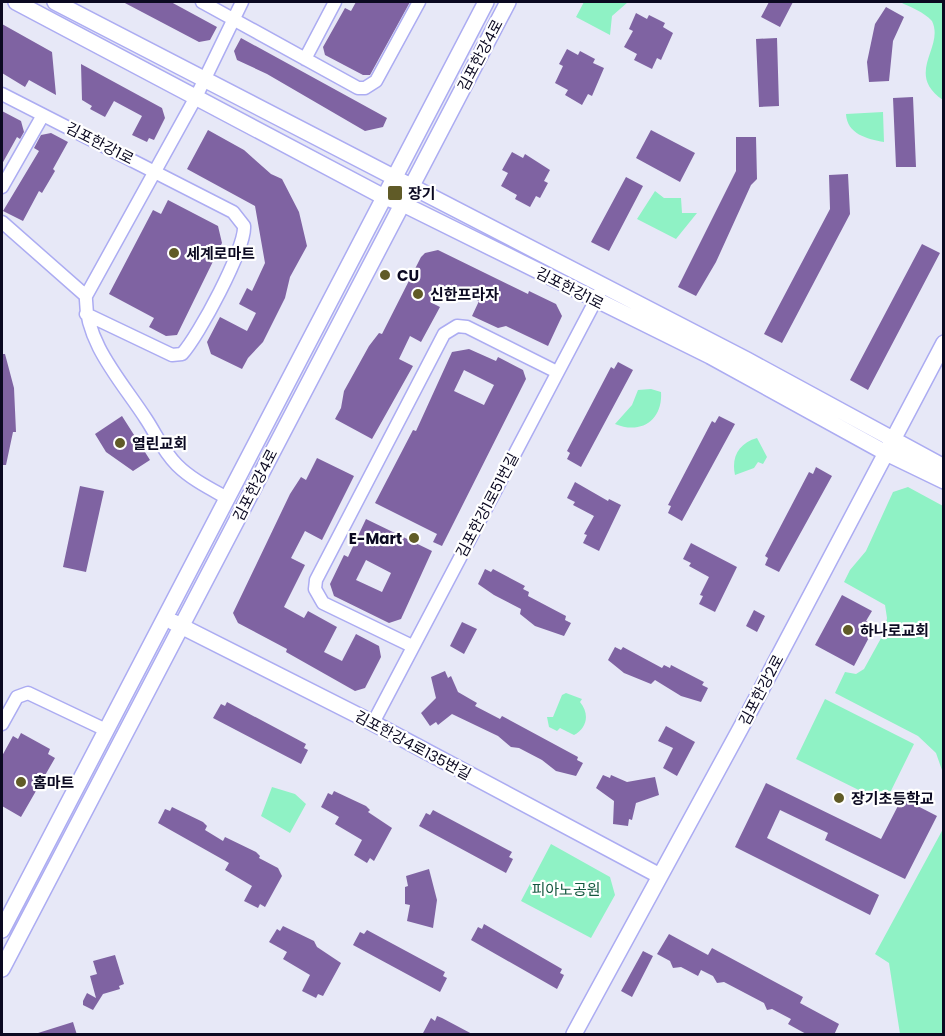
<svg xmlns="http://www.w3.org/2000/svg" width="945" height="1036" font-family="Poppins,'Noto Sans KR',sans-serif">
<rect width="100%" height="100%" fill="#e7e8f7"/>
<path fill="#8ff2c5" d="M584 2H628L612 16 610 35 576 17Z
M900 2H943V100C904 73 945 48 932 21 924 12 910 7 900 2Z
M883 112 884 142C867 139 847 134 846 114Z
M655 191 664 198H681L682 213H697L676 239 637 219Z
M651 389 661 392C663 420 641 435 615 424L632 405 638 390Z
M757 438 767 457 763 464 758 462 754 468 735 475C731 457 739 443 757 438Z
M908 487 943 506V773L936 753 918 736 835 693 845 672 856 674 864 669 885 631 887 618 885 605 844 582 850 570 866 551 893 492Z
M566 693 582 699 580 702C590 714 587 728 574 735L560 728 557 731 549 727 547 717H553L562 695Z
M825 699 914 744 885 803 796 759Z
M272 787 295 794 306 804 290 833 261 816Z
M943 823V1034H900L889 963 875 954 943 829Z
M551 844 610 877 615 895 591 938 521 901Z"/>
<path fill="#7f63a2" fill-rule="evenodd" d="M123 2H171L217 27 210 40 199 42Z
M356 2H410L370 75H363L325 55 323 47 345 8 351 11Z
M769 2H793L780 27 761 17Z
M886 7 904 17 893 41 889 81 869 82 867 62 875 24Z
M636 13 647 19 649 15 665 23 663 27 673 33 661 60 657 58 652 69 634 60 637 54 624 47 633 31 629 29Z
M2 24 52 52 56 95 29 80 25 87 2 73Z
M241 38 387 118 383 127 365 131 267 74 237 60 234 51Z
M777 38 779 106 759 107 756 39Z
M567 49 578 55 580 51 595 59 593 63 604 68 592 96 588 94 582 105 565 95 568 90 555 83 563 66 559 64Z
M81 64 162 108 165 118 154 140 149 138 147 142 132 135 142 116 114 101 105 117 90 109 92 106 82 100Z
M913 97 916 167H896L893 98Z
M2 111 21 121 24 132 20 139 17 137 2 164Z
M208 130 244 150 271 174 282 179 299 212 307 246 290 277 285 298 263 342 248 358 242 369 211 354 207 342 220 317 247 331 256 313 239 304 247 288 252 291 265 263 255 206 187 169Z
M651 130 695 153 680 182 636 158Z
M51 133 68 142 53 169 55 171 42 193 39 191 23 221 3 211 39 151 34 148 41 135Z
M736 137H756L757 179 751 185 716 262 696 296 678 287 736 171Z
M512 152 523 158 525 154 550 170 544 181 548 183 540 198 536 196 530 207 515 199 517 195 501 186 508 173 502 170Z
M848 174 850 214 782 343 764 334 830 209 829 175Z
M626 177 643 186 609 251 591 242Z
M168 200 218 226 222 243 177 335 166 336 149 327 154 318 109 294 153 210 161 214Z
M922 244 940 253 868 390 850 380Z
M438 250 528 294 529 291 556 304 562 316 548 346 506 326 498 328 472 316 479 301 439 284 430 302 440 307 421 342 410 336 399 359 413 366 372 439 335 419 341 408 344 391 369 346 379 333 382 334 421 257 425 253Z
M469 349 496 361 498 357 523 370 526 379 442 546 433 542 437 534 375 503 413 430 416 431 452 352ZM464 370 494 385 484 405 454 391Z
M2 354H5L14 388 16 432H13L6 465H2Z
M618 362 633 370 581 467 567 459 570 453 567 451 611 367 614 369Z
M122 416 150 460 133 471 106 452 95 434Z
M719 416 735 424 682 521 668 513 671 506 668 505 712 421 715 423Z
M317 458 354 476 322 540 305 531 291 558 305 565 284 607 304 618 308 611 337 627 324 652 342 661 356 634 379 646 381 657 365 688 355 691 286 652 287 649 238 623 233 613 290 494 301 477 306 480Z
M816 467 832 476 779 572 765 565 768 558 765 556 809 472 813 474Z
M575 482 608 501 609 499 621 505 599 551 583 543 587 535 584 534 594 516 573 505 575 502 567 498Z
M80 486 104 491 86 572 63 567Z
M366 519 432 551 401 619 389 623 334 596 330 584 344 555 348 557ZM366 560 391 573 382 592 356 580Z
M691 543 737 567 715 612 699 604 703 596 700 595 709 577 689 566 691 563 683 559Z
M485 569 491 572 493 569 525 586 523 589 529 592 528 596 566 616 565 620 571 623 564 636 535 626 520 614 521 609 494 595 478 584Z
M842 595 872 611 866 621 875 626 854 666 815 645Z
M754 610 765 616 757 632 746 626Z
M462 622 477 629 464 654 450 646Z
M615 647 621 650 623 647 662 668 664 665 670 668 671 665 704 682 702 685 708 688 701 702 681 696 655 680 651 684 624 673 608 660Z
M445 671 448 678 451 676 458 692 477 703 475 706 500 719 502 716 578 757 577 760 583 763 576 776 556 771 542 760 519 748 511 747 498 736 452 714 438 725 436 722 430 726 421 713 436 698 431 677Z
M227 702 306 744 304 748 308 750 301 764 213 718 221 704 225 706Z
M666 726 695 742 677 776 663 768 673 748 658 741Z
M21 733 50 749 48 754 55 758 21 817 2 806V756L13 736 18 739Z
M603 775 610 778 611 775 627 782 655 777 659 795 636 803 632 820 629 819 628 826 613 824 614 801 596 788Z
M766 783 881 839 902 798 937 816 905 879 825 840 828 833 780 810 767 838 879 895 870 915 735 847Z
M334 791 366 806 370 810 368 812 392 828 374 861 370 858 367 863 354 855 362 840 335 824 339 817 321 807 328 793 332 795Z
M172 807 203 822 207 826 205 830 223 841 225 837 256 852 260 856 259 858 278 868 282 876 265 907 260 904 258 908 244 901 252 886 225 870 229 863 158 823 165 809 170 811Z
M433 810 512 852 509 857 513 859 506 873 419 826 426 813 430 815Z
M429 869 437 900 433 928 407 921 410 905 405 904V887L408 886 406 876Z
M484 924 562 969 560 973 564 975 557 989 471 940 478 927 482 929Z
M283 926 314 941 317 947 341 963 323 996 318 994 316 998 302 991 310 975 283 959 287 952 269 942 277 929 280 931Z
M367 930 445 972 443 976 447 978 440 992 353 945 360 932 364 934Z
M669 934 708 955 712 948 803 997 800 1003 839 1024 834 1035H808L788 1024 791 1019 772 1009 767 1010 764 1003 724 982 717 983 713 976 701 970 698 976 681 967 673 968 670 961 657 954Z
M643 951 653 956 632 997 621 991Z
M115 955 124 984 119 986 120 989 103 994 93 1010 83 1005V1001L87 993 96 998 90 976 97 974 93 961Z
M437 1016 442 1018 474 1035H422L431 1018 435 1021Z
M73 1022 77 1035H38V1033Z"/>
<g fill="none" stroke-linecap="round" stroke-linejoin="round">
<g stroke="#acacf2" stroke-width="15">
<path id="minor" d="M202 2 358 88H365L376 81 419 2
M305 59 335 2
M2 94 233 212 244 226C246 248 198 337 182 354L172 355 86 314
M2 187 43 115
M2 222 86 296
M227 498C209 488 191 479 177 465 163 451 156 434 146 419 123 383 84 342 86 296L196 97 242 2
M412 646 323 603 315 589 316 580 444 334 457 326 467 327 557 372
M373 723 600 292
M2 724 17 697 28 693 106 730"/>
</g>
<g stroke="#acacf2" stroke-width="18">
<path id="tertiary" d="M16 2 384 197 403 204 710 356 886 453 944 481
M55 2 747 360 944 467
M173 622 373 723 660 876
M2 930 486 2
M2 969 508 2
M574 1034 744 722 944 343"/>
</g>
<use href="#minor" stroke="#fff" stroke-width="12"/>
<use href="#tertiary" stroke="#fff" stroke-width="15"/>
</g>
<g fill="#605b27" stroke="#fff" stroke-width="2">
<rect x="387" y="185" width="16" height="16" rx="3"/>
<circle cx="174" cy="253" r="6"/>
<circle cx="385" cy="275" r="6"/>
<circle cx="418" cy="294" r="6"/>
<circle cx="120" cy="443" r="6"/>
<circle cx="414" cy="538" r="6"/>
<circle cx="848" cy="630" r="6"/>
<circle cx="21" cy="782" r="6"/>
<circle cx="839" cy="798" r="6"/>
</g>
<g text-anchor="middle" dominant-baseline="central" stroke-width="4.5" stroke-linejoin="round" paint-order="stroke">
<g font-size="15" fill="#0b0921" stroke="#fff">
<text transform="translate(480 55) rotate(-62)">김포한강4로</text>
<text transform="translate(100 143) rotate(27)">김포한강1로</text>
<text transform="translate(570 288) rotate(27)">김포한강1로</text>
<text transform="translate(255 485) rotate(-63)">김포한강4로</text>
<text transform="translate(487 505) rotate(-62)">김포한강1로51번길</text>
<text transform="translate(761 690) rotate(-62)">김포한강2로</text>
<text transform="translate(413 745) rotate(28)">김포한강4로135번길</text>
</g>
<g font-size="15" font-weight="bold" fill="#0b0921" stroke="#fff" text-anchor="start">
<text x="408" y="193">장기</text>
<text x="186" y="253">세계로마트</text>
<text x="397" y="275">CU</text>
<text x="430" y="294">신한프라자</text>
<text x="132" y="443">열린교회</text>
<text x="402" y="538" text-anchor="end">E-Mart</text>
<text x="860" y="630">하나로교회</text>
<text x="33" y="782">홈마트</text>
<text x="851" y="798">장기초등학교</text>
</g>
<g font-size="15" fill="#14583f" stroke="#fff">
<text x="566" y="889">피아노공원</text>
</g>
</g>
<rect width="945" height="1036" fill="none" stroke="#0b0921" stroke-width="6"/>
</svg>
